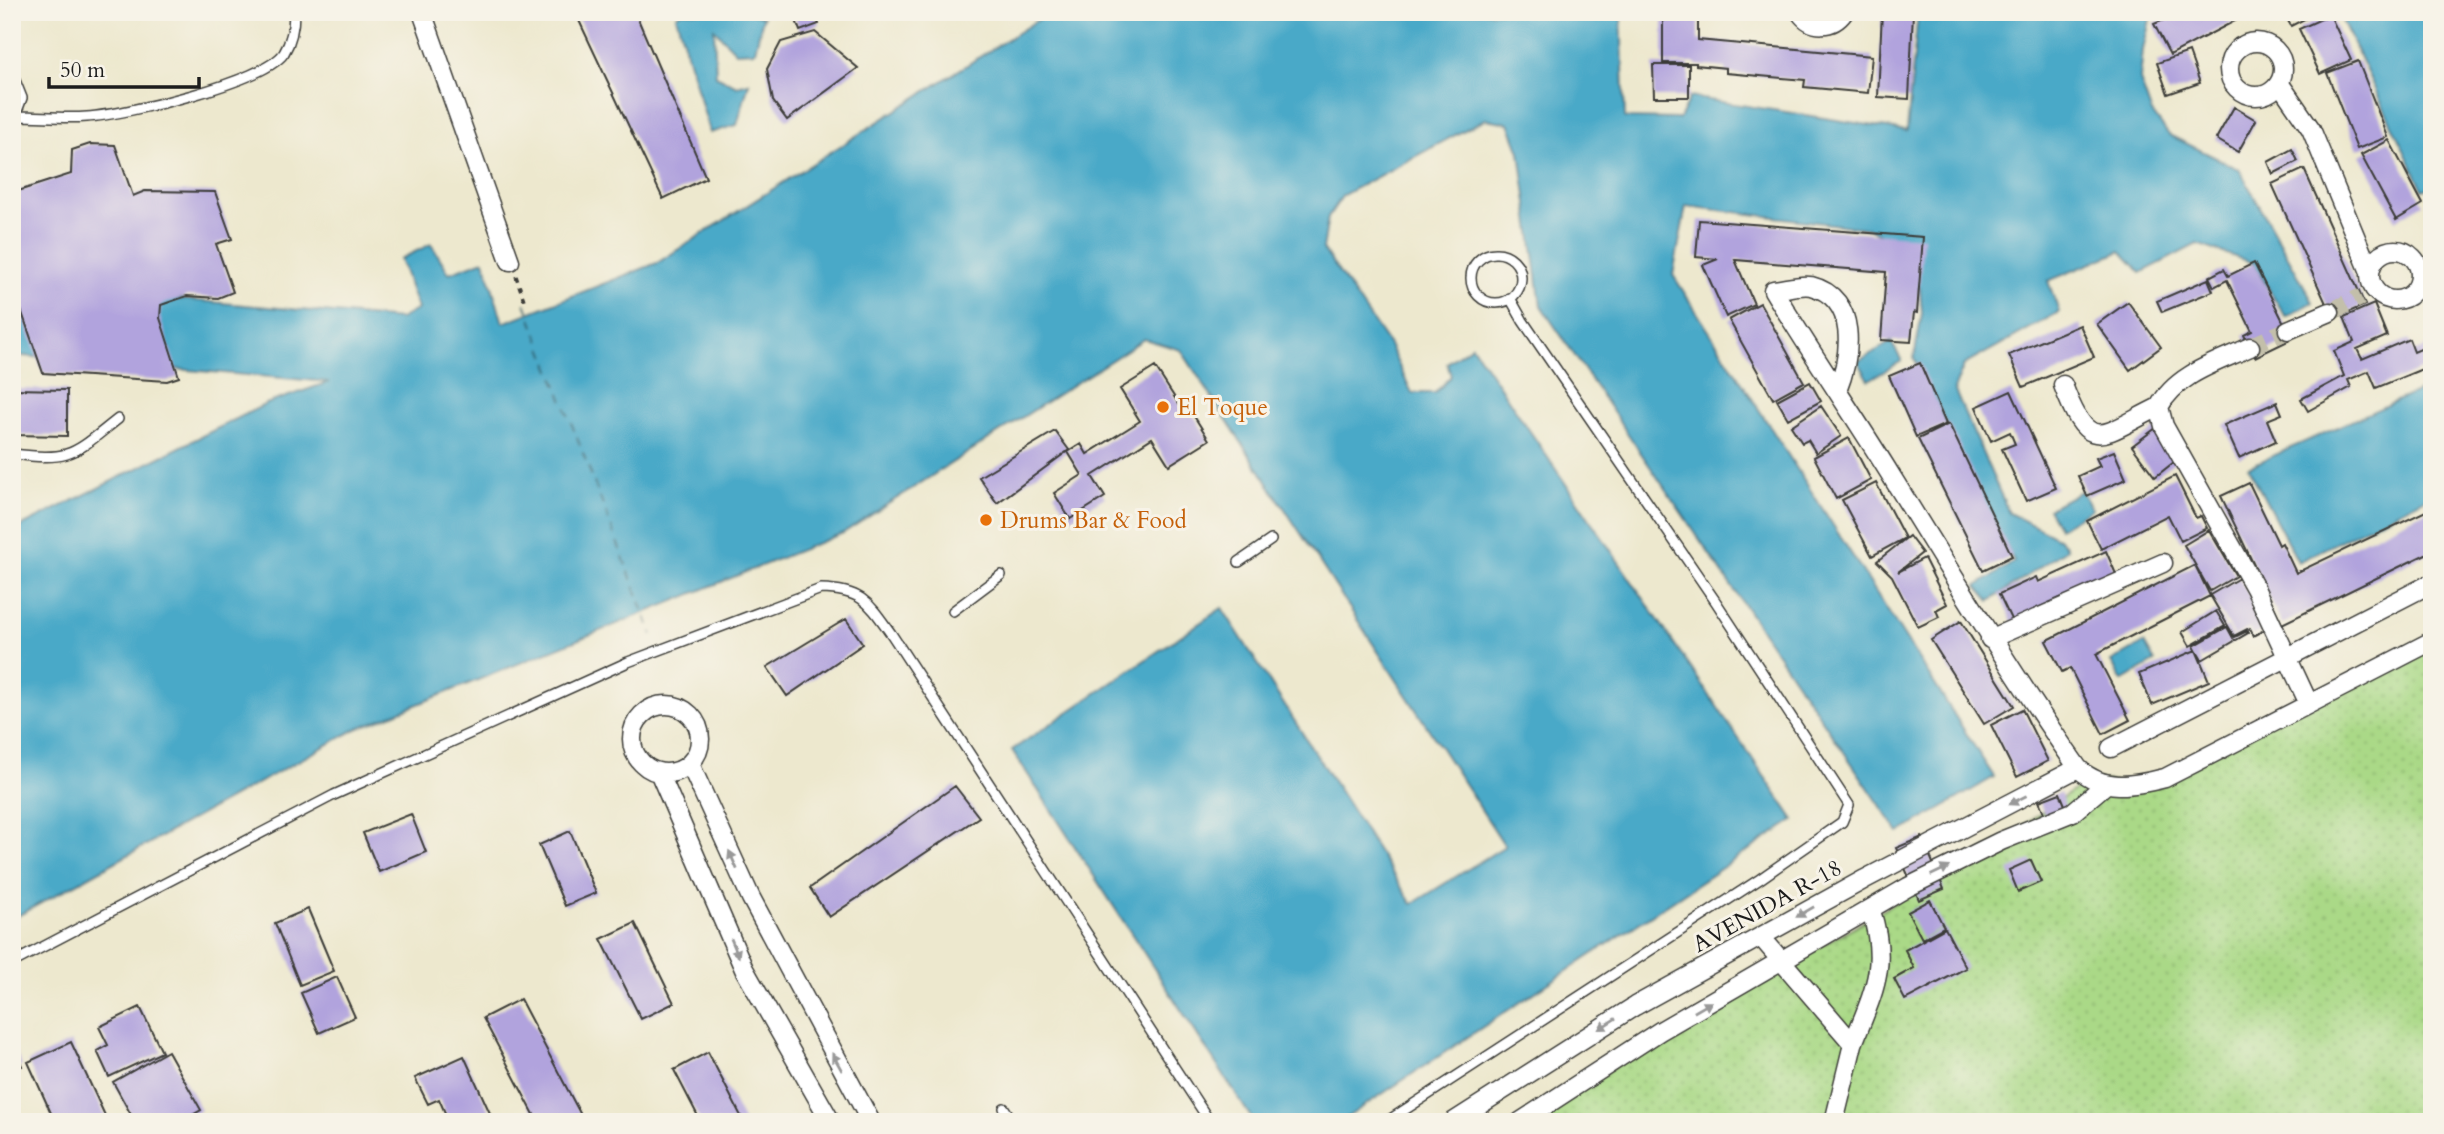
<svg xmlns="http://www.w3.org/2000/svg" width="2444" height="1134" font-family="Cardo,serif">
<defs>
<pattern id="grass-dots" width="8" height="8" patternUnits="userSpaceOnUse" patternTransform="scale(1.75)"><rect width="8" height="8" fill="#aad987"/><path d="M2 2h.1M6 6h.1" fill="none" stroke="#92ba74" stroke-width="1.8" stroke-linecap="round"/></pattern>
</defs>
<rect width="100%" height="100%" fill="#f7f3e8"/>
<filter id="ink" filterUnits="userSpaceOnUse"><feTurbulence type="fractalNoise" baseFrequency=".0143" numOctaves="2"/><feDisplacementMap in="SourceGraphic" scale="14" xChannelSelector="R" yChannelSelector="G"/><feConvolveMatrix kernelMatrix="1 2 1 2 8 2 1 2 1" color-interpolation-filters="sRGB"/></filter>
<filter id="wash" filterUnits="userSpaceOnUse"><feTurbulence type="fractalNoise" baseFrequency=".00686" numOctaves="4" result="noise"/><feDisplacementMap in="SourceGraphic" scale="28" xChannelSelector="R" yChannelSelector="G"/><feGaussianBlur stdDeviation="1.57" result="paint"/><feColorMatrix in="noise" values="0 0 0 0 0 0 0 0 0 0 0 0 0 0 0 0 0 1.4 0 .05"/><feComposite in="paint" operator="in"/></filter>
<g filter="url(#wash)">
<rect width="100%" height="100%" fill="#ede8ce"/>
<path fill="url(#grass-dots)" stroke="#637a52" stroke-width="2" d="M2432 641V1122H1519L2001 841 2090 779 2135 785Z"/>
<path fill="#49a9c8" stroke="#326272" stroke-width="2" d="M682 12H747L763 17 755 51 736 52 714 29 716 76 737 86 749 83 737 125 710 133 676 16Z
M1050 12H1621L1625 118 1679 119 1690 97 1907 131 1918 12H2157L2150 20 2143 50 2140 80 2151 111 2169 135 2239 169 2313 302 2286 317 2253 263 2197 244 2141 273 2121 251 2048 281 2059 312 1964 365 1954 389 2009 513 2060 539 2067 549 1990 601 1977 586 2014 562 1914 358 1922 313 1920 289 1901 248 1871 229 1686 206 1673 275 1994 777 1899 833 1541 306 1520 152 1509 123 1485 119 1343 195 1328 217 1323 249 1389 345 1412 393H1435L1451 376 1447 363 1472 346 1794 820 1340 1122H1254L1012 750 1222 608 1412 904 1505 846 1181 350 1144 339 843 533 356 729 12 919V531L266 404 329 382 12 355V284L400 319 418 309 400 259 431 244 449 273 484 260 503 323 657 263Z
M2338 12H2432V187L2423 190Z
M1891 342 1902 361 1869 380 1858 361Z
M2432 385V495L2298 562 2248 467Z
M2081 491 2092 509 2059 528 2048 509Z
M2144 643 2155 662 2122 681 2111 662Z"/>
<g fill="none" stroke-linecap="round" stroke-linejoin="round">
<path stroke="#305b69" stroke-width="2" stroke-dasharray="9 7" stroke-linecap="butt" d="M525 303 653 635"/>
</g>
<g id="blocks">
<path fill="#b1a3dd" d="M575 12H635L706 178 663 199Z
M793 12H814L819 24 800 31Z
M1663 12H1698V40L1872 56 1868 93 1804 87 1805 80 1726 73V68L1696 65V63H1663Z
M1882 12H1913L1909 99 1878 97Z
M2183 12H2252L2170 55 2154 24Z
M2283 12H2318L2291 26Z
M2330 15 2351 60 2320 74 2299 29Z
M815 32 858 68 787 120 773 101 767 69 781 42Z
M2189 52 2200 83 2168 94 2157 63Z
M2358 61 2388 137 2357 149 2327 73Z
M1653 65H1689V97H1654Z
M2234 107 2256 120 2238 152 2216 139Z
M2389 140 2423 204 2396 220 2361 155Z
M90 144 115 145 133 196 145 191 215 192 232 239 216 244 233 292 218 298 187 296 161 305 160 318 179 377 167 381 43 373 18 301 20 275H12V193L71 174 72 150Z
M2292 149 2298 161 2273 174 2268 162Z
M2304 169 2365 305 2333 319 2272 184Z
M1699 220 1923 237 1917 313 1914 312 1911 342 1881 340 1886 272 1735 260 1754 304 1726 317 1703 265 1718 259 1696 257Z
M2254 263 2292 339 2255 357 2244 335 2252 331 2227 280 2214 287 2209 277 2224 269 2228 276Z
M2208 279 2213 291 2162 312 2157 301Z
M2128 302 2161 347 2130 370 2097 324Z
M1760 303 1804 382 1773 399 1729 320Z
M2374 304 2387 336 2357 349 2362 359 2409 339 2414 352 2432 344V365L2376 388 2369 371 2348 380 2351 387 2308 411 2301 399 2344 376 2334 351 2354 342 2344 317Z
M2080 325 2094 357 2023 387 2009 355Z
M1920 363 1946 424 1916 437 1889 376Z
M1155 367 1182 409 1187 405 1209 440 1169 465 1152 438 1092 476 1105 497 1070 519 1054 493 1082 475 1068 452 1081 444 1087 454 1140 421 1120 389Z
M1810 382 1821 401 1788 419 1777 400Z
M12 389 67 390V436L12 435Z
M2011 391 2056 488 2026 501 2002 449 2015 444 2010 432 1991 441 1976 407Z
M2277 402 2282 414 2267 420 2276 441 2239 458 2224 425Z
M1821 406 1841 436 1816 453 1808 440 1802 443 1791 426Z
M1949 424 2012 556 1983 570 1918 439Z
M2156 428 2179 458 2155 477 2132 446Z
M1055 431 1069 450 997 503 979 477Z
M1849 438 1871 480 1836 499 1814 457Z
M2114 451 2126 479 2087 496 2078 476 2100 466 2096 458Z
M2175 476 2196 518 2201 516 2207 528 2181 541 2168 515 2101 549 2087 521Z
M1876 483 1905 538 1872 556 1842 500Z
M2249 483 2279 545 2282 543 2296 573 2432 508V551L2282 624 2221 496Z
M2209 530 2236 576 2210 591 2184 545Z
M1909 536 1922 553 1898 572 1924 558 1947 604 1936 610 1939 617 1918 627 1892 576 1877 561Z
M2106 551 2119 581 2015 628 1999 594 2036 577 2038 582Z
M2195 565 2210 596 2096 654 2130 720 2103 734 2070 668 2062 672 2046 641Z
M2239 578 2268 628 2253 636 2249 628 2234 636 2210 595Z
M2216 611 2225 626 2190 646 2182 632Z
M846 619 863 644 787 696 767 667Z
M1961 621 2014 706 1984 724 1931 640Z
M2227 627 2233 638 2247 631 2248 633 2202 660 2196 650 2209 681 2152 705 2139 674 2196 650 2194 646Z
M2022 709 2048 761 2017 777 1991 725Z
M955 786 979 817 829 917 810 888Z
M2060 793 2067 810 2046 818 2039 801Z
M411 814 426 852 379 872 363 833Z
M570 831 596 893 565 906 539 845Z
M1922 837 1944 889 1919 900 1896 848Z
M2031 860 2041 882 2018 892 2009 870Z
M1930 900 1944 927 1922 939 1908 912Z
M308 909 334 971 300 985 275 923Z
M635 923 674 1003 641 1019 601 939Z
M1945 928 1966 968 1905 1000 1894 979 1914 968 1905 950Z
M337 977 355 1017 319 1033 301 993Z
M520 999 583 1119 579 1122H538L483 1018Z
M140 1007 162 1052 109 1077 97 1051 108 1045 99 1027Z
M71 1042 108 1122H55L28 1062Z
M12 1044 22 1066 12 1070Z
M168 1051 201 1110 180 1122H135L113 1082Z
M708 1052 744 1122H701L674 1070Z
M464 1056 494 1122H449L439 1099 428 1104 415 1078Z"/>
</g>
</g>
<g filter="url(#ink)">
<use href="#blocks" fill-opacity="0" stroke="#3b3b37" stroke-width="2"/>
<g fill="none" stroke-linecap="round" stroke-linejoin="round">
<path stroke="#c3bfaa" stroke-width="18" stroke-dasharray="18 9" stroke-linecap="butt" d="M2330 312 2361 297
M2250 347 2288 330"/>
<g stroke="#3b3b37" stroke-width="12">
<path id="service" d="M12 73 22 98 12 124
M18 116C41 116 64 119 87 117 124 115 265 82 284 53 292 40 294 27 294 12
M1471 278a25 25 0 1 1 50 0a25 25 0 1 1-50 0Z
M12 454C73 461 72 455 118 419
M1239 562 1271 540
M953 611 1001 575
M12 963 334 795 628 662 821 589C863 590 869 603 892 635L1210 1122
M1004 1108 1013 1122
M1386 1122 1760 879 1842 822 1849 805 1716 602 1523 321 1510 298"/>
</g>
<g stroke="#3b3b37" stroke-width="21">
<path id="minor" d="M422 12 510 261
M1800 12C1811 29 1833 28 1844 12
M2229 69a27 27 0 1 1 54 0a27 27 0 1 1-54 0Z
M2280 84 2311 129 2370 272
M2370 275a25 25 0 1 1 50 0a25 25 0 1 1-50 0Z
M2288 330 2330 312
M2250 347C2218 362 2176 374 2159 407L2164 426 2255 588 2309 704
M2063 385C2090 457 2101 435 2159 407
M1837 391C1851 356 1859 298 1811 286 1800 284 1784 289 1773 290 1812 355 1856 418 1895 482 1955 579 2013 675 2078 768 2103 792 2133 786 2165 778L2432 641
M1990 639 2163 563
M632 739a34 34 0 1 1 68 0a34 34 0 1 1-68 0Z
M2111 748 2432 583
M690 764 751 898 871 1122
M659 772 744 969 831 1122
M1761 937 1853 1044 1834 1122
M1853 1044C1873 992 1889 967 1871 911
M1453 1122 1635 1006 1865 879 2078 768
M1520 1122 1660 1031 1908 887 2001 841 2073 812 2105 785"/>
</g>
<path stroke="#3b3b37" stroke-width="3.5" stroke-dasharray="5 5" stroke-linecap="butt" d="M516 276 525 303"/>
<use href="#service" stroke="#fff" stroke-width="9"/>
<use href="#minor" stroke="#fff" stroke-width="18"/>
</g>
<defs><path id="oneway-solid" d="M-6-.8H1V-3.2L6.5 0L1 3.2V.8H-6Z" transform="scale(1.75)"/></defs>
<g fill="#999">
<use href="#oneway-solid" transform="translate(2018 800) rotate(153)"/>
<use href="#oneway-solid" transform="translate(733 860) rotate(-114)"/>
<use href="#oneway-solid" transform="translate(1940 871) rotate(-26)"/>
<use href="#oneway-solid" transform="translate(1805 912) rotate(150)"/>
<use href="#oneway-solid" transform="translate(735 948) rotate(67)"/>
<use href="#oneway-solid" transform="translate(1703 1007) rotate(-30)"/>
<use href="#oneway-solid" transform="translate(1607 1024) rotate(148)"/>
<use href="#oneway-solid" transform="translate(837 1062) rotate(-119)"/>
</g>
</g>
<g fill="#e8710a" stroke="#f7f3e8" stroke-width="2.5">
<circle cx="1163" cy="407" r="7"/>
<circle cx="986" cy="520" r="7"/>
</g>
<g text-anchor="middle" dominant-baseline="central" stroke-width="6" stroke-linejoin="round" paint-order="stroke">
<g font-size="23" fill="#c56008" stroke="#f7f3e8" text-anchor="start">
<text x="1177" y="407">El Toque</text>
<text x="1000" y="520">Drums Bar &amp; Food</text>
</g>
<g font-size="23" fill="#1c1c1c" stroke="#f7f3e8">
<text transform="translate(1767 906) rotate(-29)">AVENIDA R-18</text>
</g>
</g>
<rect width="2444" height="1134" fill="none" stroke="#f7f3e8" stroke-width="42"/>
<path d="M49 77v10h150v-10" fill="none" stroke="#1c1c1c" stroke-width="3.5"/>
<text x="60" y="77" font-size="21" fill="#1c1c1c" stroke="#f7f3e8" stroke-width="5" paint-order="stroke">50 m</text>
</svg>
